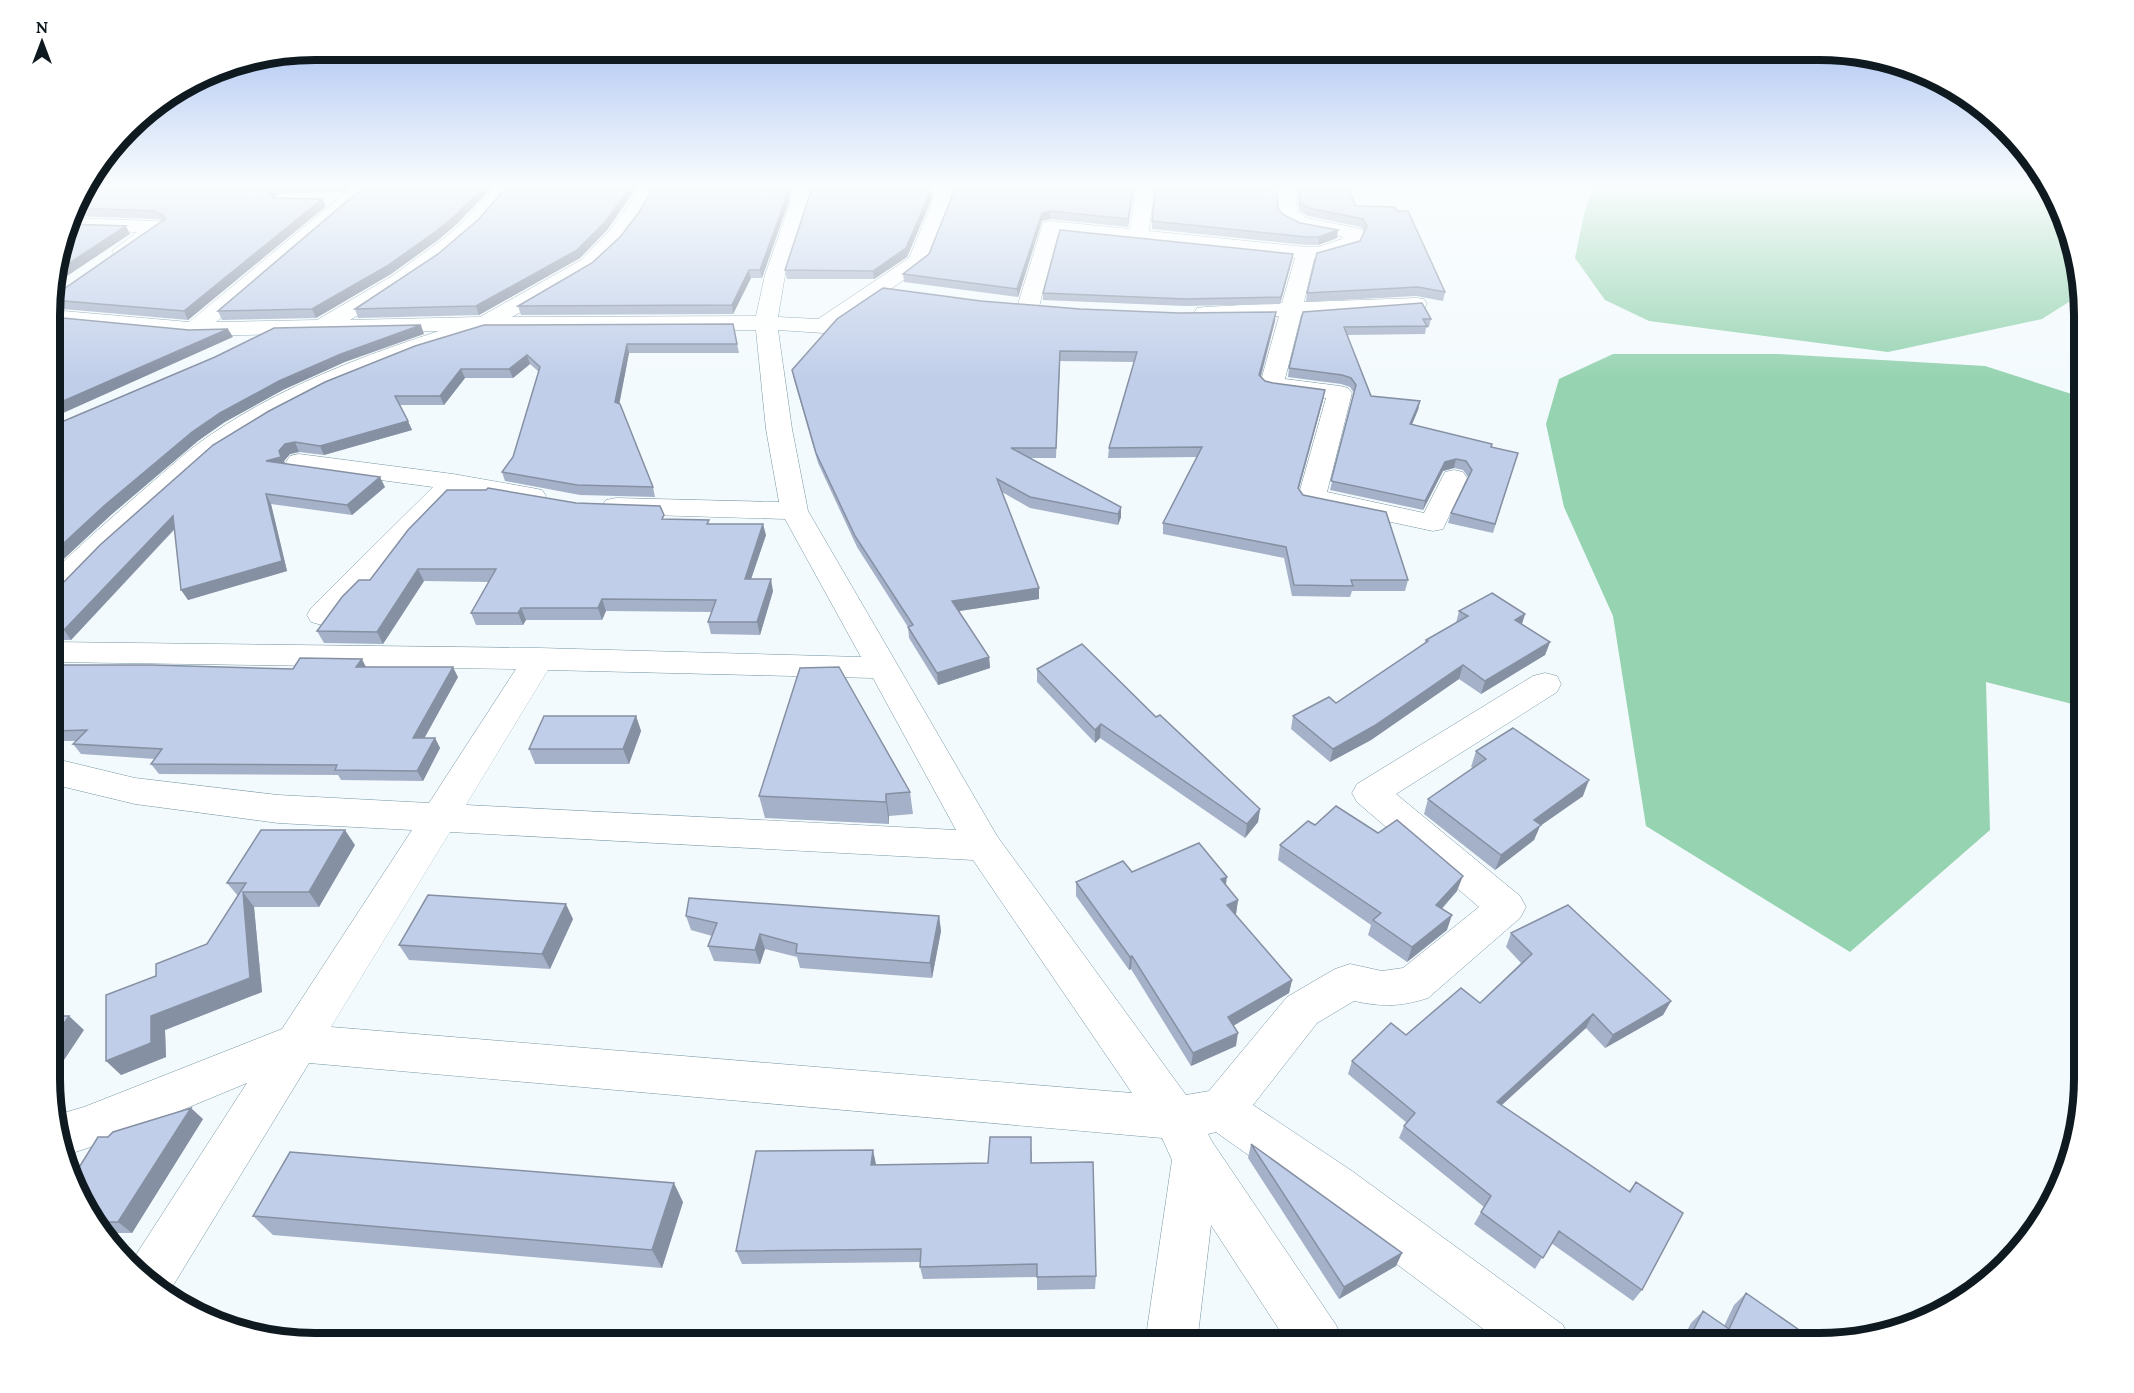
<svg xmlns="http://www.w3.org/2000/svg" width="2134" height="1393" font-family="Lora,serif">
<rect width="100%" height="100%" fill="#f3fafd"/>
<path fill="#96d3b1" d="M1594 184H2050L2083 293 2042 319 1888 352 1649 321 1605 300 1575 258 1584 214Z
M1613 354H1779L1985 366 2084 398V707L1986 682 1990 830 1850 952 1646 826 1613 616 1564 507 1546 424 1559 379Z"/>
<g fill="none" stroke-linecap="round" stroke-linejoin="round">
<g stroke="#7695a3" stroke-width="1">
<path id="minor" d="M356 184H376L216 322 317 320 392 276 439 242 461 224 497 184H515C473 244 411 283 350 320L480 317 581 260 610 230 634 197 640 184H658C647 211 618 253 593 269 567 287 539 302 512 317L756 316 765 275 791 201 792 184H810L809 201 785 275 778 317 818 319 909 258 934 198 930 184H948L952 198 925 265 831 331 823 333 778 330 792 429 808 511 997 836 1186 1095 1209 1091 1287 997 1335 969 1350 964 1382 971 1403 968 1479 907 1357 802 1352 793 1357 784 1533 676 1545 673 1557 676 1561 684 1557 692 1396 794 1520 896 1526 907 1520 918 1428 998C1400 1007 1382 1007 1354 1001L1317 1023 1253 1105 1352 1171 1563 1325 1571 1343H1502L1318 1205 1216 1132 1208 1134 1213 1143 1336 1325 1344 1343H1288L1211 1225 1197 1343H1145L1172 1160 1162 1138 309 1063 166 1297 132 1261 247 1083 100 1144 66 1155 53 1116 84 1107 282 1029 412 830 278 823 135 804 52 784V758L135 778 278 795 429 803 516 669 52 662V642L539 648 861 657 785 519 616 514 606 512 602 506 606 500 616 498 779 502 766 429 756 330 487 331 418 353 328 389 273 418 217 453 105 553 63 597 52 599V573C83 542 117 513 150 484 166 471 182 455 199 443 270 391 356 358 439 331L194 336 52 323V310L189 322ZM548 670 873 678 956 830 466 805ZM450 832 973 860 1132 1093 331 1027Z
M1137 184H1155L1149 231 1306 247H1318L1342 239 1343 237C1324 233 1291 232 1279 215L1277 184H1295L1297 212 1307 218 1361 229 1364 233 1358 247 1314 259 1304 302 1416 298 1424 299 1427 304 1424 309 1416 310 1301 315 1285 379 1340 386 1348 388 1352 393 1327 492 1424 513 1445 472 1454 470 1463 472 1467 478 1443 529 1433 531 1302 503 1298 497 1326 398 1272 391 1264 389 1260 384 1279 316 1205 319 1197 318 1194 313 1197 308 1205 307 1282 303 1295 258 1058 234 1039 307 1036 312 1028 313 1020 312 1017 307 1043 223 1050 221 1130 229Z
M71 218 157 221 164 223 167 227 129 255H115L112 251 137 232 69 230 67 229Z
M299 454 453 474 532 488 542 490 546 496 542 502 532 504 459 491 333 622 322 625 311 622 307 615 311 608 433 487 290 468 286 462 290 456Z"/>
</g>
<use href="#minor" fill="#fff" fill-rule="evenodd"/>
</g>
<path fill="#a5b1c8" d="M87 184H353L345 191 277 194 273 198 326 206 188 320 52 308V296L55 295 163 221 157 219 71 216 77 197Z
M790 184 789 201 762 278H751L733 314 521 315 518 306 592 263 621 236 639 212Z
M950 184H1135L1128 227 1050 219 1042 221 1018 297 904 282 903 274 929 254 953 194Z
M1297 184H1346L1356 206 1397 211 1445 292 1443 301 1416 296 1306 302 1307 293 1360 241 1365 232 1361 227 1308 216 1299 211Z
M810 194 932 198 907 257 874 279H787L785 270Z
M1278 209 1284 215 1300 223 1337 238 1318 245H1306L1152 229V221Z
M479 219 608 229 580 258 479 315 358 318 355 309 438 254Z
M459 222 438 240 391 274 316 318 222 320 218 311Z
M1292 260 1280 304 1185 306 1043 300V293Z
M981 301 1080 309 1275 321 1261 377 1265 381 1323 400 1299 489 1303 495 1408 580 1405 591H1352L1350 597 1292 596 1284 558 1163 534V523L1197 457 1108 458 1109 448 1134 362 1060 361 1056 458H1030L1121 507V517L1118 525 1030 508 1002 492 1039 599 958 611 989 657 990 668 938 685 909 638 908 627 857 547 818 463 794 380 792 370Z
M1303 312 1431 319 1429 327 1426 328 1425 334 1347 335 1371 396 1420 401 1418 410 1412 425 1491 447 1518 453 1493 533 1448 523 1451 513 1468 477 1463 470 1454 468 1443 471 1423 510 1330 490 1354 393 1350 387 1341 384 1288 377 1289 368Z
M733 324 739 353H629L619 403 653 487 655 497 580 495 505 481 502 472 513 457 539 372 530 364 513 378H465L444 405H400L412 430 324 455 299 452 290 454 284 461 285 464 385 487 352 515 271 504 287 571 188 600 174 530 71 640H52V590L57 589 325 382Z
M665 519 710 524 766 535 751 579 773 591 760 635 711 634 708 622 712 612 606 611 602 620H526L523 625H476L471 613 489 582 424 581 383 644 324 643 317 631 370 580 408 530Z
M1459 611 1525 614 1522 624 1550 642 1545 655 1481 694 1459 679 1371 740 1330 762 1291 729 1293 716 1336 703 1424 644 1426 640 1456 623Z
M52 664 53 665 293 669 366 667 458 677 424 738H435L440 748 423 781 341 780 338 775 159 774 151 764 155 759 81 754 73 744 77 741H52Z
M1037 669 1260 809 1258 822 1245 838 1100 738 1095 743 1037 682Z
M636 716 641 731 629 764H535L529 749Z
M1476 751 1583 796 1540 826 1534 840 1495 870 1424 814 1428 799 1473 768 1471 767Z
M910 792 913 814 889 816V824L765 818 759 796Z
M1315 825 1457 891 1442 909 1447 930 1407 962 1368 935 1371 925 1278 860 1280 845Z
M355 845 319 907H254L262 992 165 1030 166 1057 121 1075 156 976 207 944 238 896 227 883Z
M1132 872 1226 885 1238 900 1236 914H1234L1292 980 1289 993 1233 1026 1236 1046 1191 1066 1131 969 1129 970 1076 896V882Z
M686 916H939L941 931 932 978 800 968 797 957 765 949 760 964 714 961 708 946 712 936 691 930Z
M573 919 550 969 409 960 399 945Z
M1511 933 1671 1001 1663 1015 1605 1048 1586 1028 1501 1105 1629 1191 1636 1182 1642 1290 1633 1301 1551 1243 1535 1269 1474 1224 1484 1207 1399 1138 1404 1126 1407 1123 1348 1074 1352 1061 1406 1035 1480 1003 1521 963 1506 947Z
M203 1119 132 1233H105L85 1211 80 1166 108 1137Z
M1251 1144 1402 1253 1396 1266 1339 1299 1248 1158Z
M1032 1151V1163L1096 1276 1095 1289 1037 1290V1277L923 1279 920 1267V1262L742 1264 736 1251 876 1164V1165L988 1163Z
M683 1202 662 1268 273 1235 253 1216Z
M1746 1293 1818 1343H1681L1691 1323 1703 1311 1724 1326 1734 1305Z"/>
<path fill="#8690a3" d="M342 184H353L345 191Z
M486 184H495L459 222 438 240 391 274 316 318 312 309Z
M632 184H639L608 229 580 258 479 315 476 306Z
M788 184H790L789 201 762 278 760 270Z
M1134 184H1135L1128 227V219Z
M274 186 277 194 272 200 268 192Z
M931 190 932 198 907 257 874 279 873 271Z
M322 199 326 206 188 320 184 311Z
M1050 211V219L1042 221 1018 297 1017 289 1042 213Z
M126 226 130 234 52 286V280L54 273Z
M1338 230 1337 238 1318 245 1319 237Z
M1293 254 1292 260 1280 304 1281 297Z
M749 270 751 278 733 314 732 305Z
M1276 312 1275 321 1258 385 1259 375Z
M421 325 424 334 345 362 283 390 225 422 198 441 111 515 52 570V554L105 505 192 432 220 413 279 381 341 354Z
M228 329 233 337 52 418V406Z
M627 344 629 353 618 411 615 402Z
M527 355 530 364 513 378 509 369Z
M461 369 465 378 444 405 440 396Z
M1325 390 1323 400 1296 498 1298 488Z
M1420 401 1418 410 1408 433 1410 424Z
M408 421 412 430 324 455 320 446Z
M295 442 299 452 290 454 284 461 286 466 266 461 285 444Z
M1456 459 1454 468 1443 471 1423 510 1425 501 1445 462Z
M380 477 385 487 352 515 347 505Z
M266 494 271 504 287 571 188 600 181 590Z
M1121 507V517L1118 525V514Z
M173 516 178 525 71 640 64 630Z
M763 524 766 535 747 591 745 579Z
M418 569 424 581 383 644 377 632Z
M771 579 773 591 760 635 757 622Z
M1039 588V599L953 612 952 601Z
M602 599 606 611 602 620 598 608Z
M521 608 526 620 523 625 518 613Z
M1525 614 1521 627 1515 620Z
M1550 642 1545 655 1481 694 1485 681Z
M989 657 990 668 938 685 937 673Z
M362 659 367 669 356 667Z
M1463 665 1459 679 1371 740 1330 762 1333 749Z
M453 667 458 677 419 748 413 738Z
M636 716 641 731 629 764 623 749Z
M1101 724 1100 738 1095 743V730Z
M435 738 440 748 423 781 417 771Z
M1589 780 1583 796 1540 826 1534 840 1495 870 1501 855 1534 820Z
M886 794 889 816V824L886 802Z
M1260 809 1258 822 1245 838 1247 824Z
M345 830 355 845 319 907 309 892Z
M1463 876 1457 891 1431 920 1436 905Z
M1227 877 1225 891 1221 879Z
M243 892 254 907 262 992 165 1030 166 1057 121 1075 106 1061 151 1016 250 978Z
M1238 900 1236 914 1225 919 1227 905Z
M566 904 573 919 550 969 542 954Z
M1452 915 1447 930 1407 962 1412 947Z
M939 916 941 931 932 978 930 963Z
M760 934 765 949 760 964 755 950Z
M1132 956 1131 969 1129 970 1130 957Z
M1292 980 1289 993 1226 1030 1228 1017Z
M1671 1001 1663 1015 1605 1048 1613 1035Z
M1593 1014 1586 1028 1491 1115 1497 1102Z
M69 1016 84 1030 52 1078V1041Z
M1238 1033 1236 1046 1191 1066 1193 1053Z
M191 1108 203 1119 132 1233 118 1222Z
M873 1150 876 1164 875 1179 871 1165Z
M674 1183 683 1202 662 1268 652 1250Z
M1402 1253 1396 1266 1339 1299 1344 1287Z"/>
<path fill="#c0cee9" stroke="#8690a3" stroke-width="1.5" d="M87 184H326L274 186 268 192 273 198 322 199 184 311 52 300V296L55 295 165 219 162 214 153 211 74 208 77 197Z
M367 184H486L457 214 435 232 387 266 312 309 218 311Z
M509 184H632L606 221 577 250 476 306 355 309 438 254 479 219Z
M655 184H788V193L760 270H749L732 305 518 306 592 263 621 236 639 212Z
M811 184H929L931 190 906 248 873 271 785 270 810 194Z
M952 184H1134L1128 219 1050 211 1042 213 1017 289 903 274 929 254 954 191Z
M1156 184H1277L1278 209 1284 215 1300 223 1338 230 1319 237H1307L1152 221Z
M1299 184H1346L1356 206 1395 207 1397 211H1408L1445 292 1418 287 1307 293 1317 253 1360 241 1367 226 1363 219 1309 208 1300 203Z
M69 224 126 226 54 273Z
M1060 230 1293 254 1281 297 1185 299 1043 293Z
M883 288 981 301 1080 309 1179 313 1276 312 1259 375 1265 381 1273 383 1325 390 1298 488 1303 495 1386 512 1408 580H1351L1353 586 1294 585 1286 547 1163 523 1202 447 1109 448 1137 352 1060 351 1056 448H1011L1121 507 1118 514 1030 497 997 479 1039 588 952 601 989 657 937 673 908 627 913 625 855 536 816 453 792 370 837 319Z
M1422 303 1431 319H1423L1427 326 1344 327 1371 396 1420 401 1410 424 1492 444 1491 447 1518 453 1495 524 1451 513 1472 470 1466 461 1456 459 1445 462 1425 501 1331 481 1356 385 1351 378 1342 375 1289 368 1303 312Z
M52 317 189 330 228 329 52 406Z
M733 324 737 344H627L615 402 620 404 653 487 577 485 502 472 513 457 540 367 527 355 509 369H461L440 396H395L408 421 320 446 295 442 285 444 279 451 281 457 266 461 380 477 347 505 266 494 282 561 181 590 173 516 64 630H52V590L57 589 100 545 213 445 269 411 325 382 415 346 484 325Z
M421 325 341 354 279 381 220 413 192 432 105 505 52 554V426L215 357 274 328Z
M488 488 576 503 660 506 664 515 662 519 709 520 707 524H763L745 579H771L757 622H708L716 600 602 599 598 608H521L518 613H471L496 569H418L377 632 317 631 342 597 359 580H370L408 530 447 490H486Z
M1492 593 1525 614 1515 620 1550 642 1485 681 1463 665 1374 726 1333 749 1293 716 1329 697 1336 703 1428 641 1426 640 1468 616 1459 611Z
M1082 644 1156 717 1160 715 1260 809 1247 824 1101 724 1095 730 1037 669Z
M300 658 362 659 356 667H453L413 738H435L417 771 335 770 337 765 151 764 162 749 73 744 87 730 52 731V665H152L293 669Z
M839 667 910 792 886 794V802L759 796 800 668Z
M544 716H636L623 749H529Z
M1513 728 1589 780 1534 820 1541 825 1501 855 1428 799 1486 759 1476 751Z
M1336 806 1378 833 1397 820 1463 876 1436 905 1452 915 1412 947 1373 920 1381 913 1280 845 1308 821 1315 825Z
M261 830H345L309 892H243L250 978 151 1016V1043L106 1061V995L156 976V964L207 944 246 883H227Z
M1199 843 1227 877 1221 879 1238 900 1227 905 1292 980 1228 1017 1238 1033 1193 1053 1132 956 1130 957 1076 882 1123 861 1132 872Z
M428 895 566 904 542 954 399 945Z
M689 898 939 916 930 963 796 953 797 944 760 934 755 950 708 946 717 923 686 916Z
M1568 905 1671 1001 1613 1035 1593 1014 1497 1102 1630 1192 1636 1182 1683 1213 1642 1290 1559 1231 1543 1258 1481 1212 1491 1196 1404 1126 1415 1113 1352 1061 1391 1023 1406 1035 1461 988 1480 1003 1532 954 1511 933Z
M52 1016H69L52 1041Z
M191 1108 118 1222H95L85 1211 70 1165 80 1166 98 1137H108L113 1132Z
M990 1137H1031V1163L1093 1162 1096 1276 1037 1277V1264L920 1267 921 1249 736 1251 756 1151 873 1150 871 1165 988 1163Z
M1251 1144 1402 1253 1344 1287Z
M290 1152 674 1183 652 1250 253 1216Z
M1746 1293 1818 1343H1687L1703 1311 1729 1329Z"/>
<linearGradient id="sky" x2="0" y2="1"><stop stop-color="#9fbaef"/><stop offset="0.49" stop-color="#fafdfe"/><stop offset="1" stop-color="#fafdfe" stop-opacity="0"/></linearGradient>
<rect width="2134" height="379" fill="url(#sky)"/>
<path d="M0 0H2134V1393H0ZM315 60H1819A255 255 0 0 1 2074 315V1078A255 255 0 0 1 1819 1333H315A255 255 0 0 1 60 1078V315A255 255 0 0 1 315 60Z" fill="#fff" fill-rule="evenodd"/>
<path fill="none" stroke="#0e1a20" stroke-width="8" d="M315 60H1819A255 255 0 0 1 2074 315V1078A255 255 0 0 1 1819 1333H315A255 255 0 0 1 60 1078V315A255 255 0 0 1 315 60Z"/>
<g transform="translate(42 42)" stroke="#ffffff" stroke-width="4.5" paint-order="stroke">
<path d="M0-4.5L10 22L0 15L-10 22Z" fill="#0e1a20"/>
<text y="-9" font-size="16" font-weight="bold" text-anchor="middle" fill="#0e1a20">N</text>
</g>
</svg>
